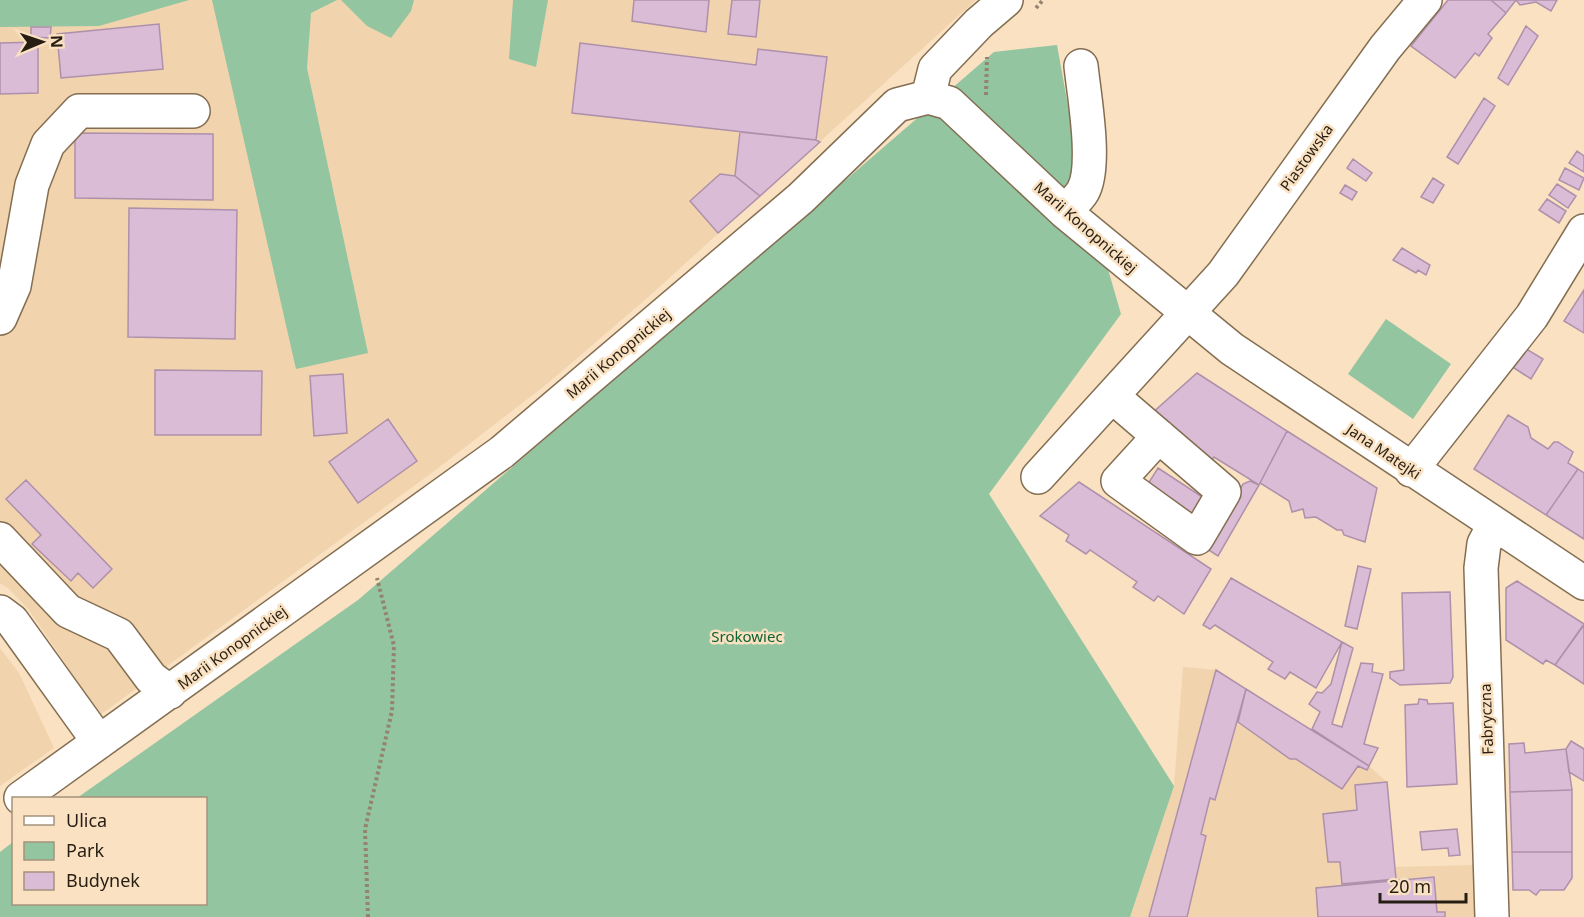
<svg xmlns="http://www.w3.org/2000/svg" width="1584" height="917" font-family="'Noto Sans',sans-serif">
<rect width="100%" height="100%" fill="#f9e1c1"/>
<path fill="#f1d4ae" d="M25 0H976L646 299 547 384 433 472 100 715 29 610 8 588 0 583V5Z
M0 648 19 673 54 748 0 786Z
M1183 667 1216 670 1369 766 1387 782 1395 867 1476 865 1477 917H1130L1174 786Z"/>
<path fill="#92c5a0" d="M0 0H189L99 26 0 27Z
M212 0H337L311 13 307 68 368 353 296 369Z
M341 0H414L411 11 391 38 367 26Z
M513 0H548L536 67 509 59Z
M1057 45 1080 173 1121 314 989 494 1174 786 1130 917H0V852L13 842 14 904H206V798H77L358 600 994 52Z
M1386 319 1451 364 1413 419 1348 374Z"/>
<path fill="#dbbcd7" stroke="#ae90aa" stroke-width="1.5" d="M634 0H709L706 32 632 21Z
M732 0H760L756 37 728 34Z
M1448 0H1491L1506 13 1488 34 1492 38 1479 56 1475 53 1455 78 1411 46Z
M1491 0H1557L1551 11 1536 2 1520 5 1516 0 1506 13Z
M159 24 163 69 61 78 57 34Z
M1526 26 1538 36 1508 85 1498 78Z
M31 27H51L50 38 31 37Z
M38 42V93L0 94V43Z
M580 43 756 65 758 49 827 57 816 140 572 113Z
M1484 98 1495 106 1458 164 1447 157Z
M740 132 816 140 820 142 760 196 735 176Z
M75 133 213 134V200L75 198Z
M1577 151 1584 156V172L1569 163Z
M1353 159 1372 173 1366 181 1347 168Z
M1565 168 1584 178 1579 190 1559 180Z
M720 174 735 176 760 196 718 233 690 201Z
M1433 178 1444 185 1433 203 1421 197Z
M1557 184 1576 196 1568 208 1549 195Z
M1345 185 1357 192 1352 200 1340 193Z
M1547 199 1566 211 1559 223 1539 210Z
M129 208 237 210 235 339 128 337Z
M1402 248 1430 265 1426 275 1418 270 1416 273 1393 260Z
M1584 290V333L1564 321Z
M1523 347 1543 359 1531 379 1511 366Z
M155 370 262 371 261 435H155Z
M1197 373 1287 431 1259 485 1214 457 1210 462 1150 415Z
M343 374 347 433 314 436 310 376Z
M1508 415 1528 427 1531 438 1548 449 1554 442H1558L1573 452 1568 463 1578 469 1546 515 1474 469Z
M388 419 417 461 358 503 329 462Z
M1287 431 1377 488 1365 542 1344 535 1342 530H1337L1316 517 1305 518 1303 509 1292 512 1289 501 1260 483Z
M1158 468 1213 504 1201 523 1146 487Z
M1578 469 1584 473V539L1546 515Z
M26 480 112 569 93 588 78 573 71 581 32 544 41 535 6 499Z
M1250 481 1259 485 1218 556 1207 549 1243 484Z
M1079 482 1211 569 1184 614 1158 596 1154 601 1133 587 1137 582 1090 550 1086 554 1066 541 1069 535 1040 516Z
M1358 566 1371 569 1357 629 1345 626Z
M1231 578 1342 642 1316 688 1290 672 1285 679 1268 669 1273 662 1215 625 1210 629 1203 625Z
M1517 581 1584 624 1555 665 1546 660 1543 664 1506 640V588Z
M1450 592 1453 677 1450 683 1400 685 1390 678V672L1404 670 1402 593Z
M1584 625V684L1555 665Z
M1342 642 1353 648 1332 724 1342 727 1361 663 1373 664 1372 672 1383 674 1364 744 1378 748 1369 766 1312 729 1320 712 1309 704 1317 692 1322 693 1331 684Z
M1216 670 1246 689 1215 800 1210 798 1201 834 1206 836 1187 917H1149Z
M1246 689 1369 766 1367 770 1358 766 1342 789 1296 759H1290L1238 722Z
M1419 699 1427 700 1428 704 1453 703 1457 784 1407 787 1405 705 1418 704Z
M1571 741 1584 749V781L1569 772 1566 749Z
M1524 743 1525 753 1566 749 1572 790 1510 792 1509 744Z
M1387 782 1396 879 1342 884 1340 862H1328L1323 814 1357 810 1355 785Z
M1572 790V852H1512L1510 792Z
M1457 829 1460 855 1449 856 1448 848 1422 850 1420 832Z
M1512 852H1572V878L1564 890H1540L1536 895 1529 890H1513Z
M1434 877 1437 912H1445V917H1318L1316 888Z"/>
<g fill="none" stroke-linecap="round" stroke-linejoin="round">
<g stroke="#846e52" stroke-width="36">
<path id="minor" d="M928 97 935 69 979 23 1006 0
M1065 212C1071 205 1079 198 1083 191 1097 166 1084 95 1081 66
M0 318 14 286 32 185 48 144 79 111H193
M1112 396 1224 492 1197 538 1118 481 1159 436
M1411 470 1532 316 1584 231
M1038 477 1223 274 1385 48 1425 0
M0 539 68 611 119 635 151 678 170 692
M0 612 12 621 99 742
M21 798 502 452 801 198 897 105 928 97 949 103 1065 212 1232 349 1584 583
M1492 917 1481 568 1484 544 1494 525"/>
</g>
<path stroke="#94836d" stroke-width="4" stroke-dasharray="3 3" stroke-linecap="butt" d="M1036 8 1043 0
M986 95 987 57
M368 917 365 829 392 711 394 646 377 578"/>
<use href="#minor" stroke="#fff" stroke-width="33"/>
</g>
<g text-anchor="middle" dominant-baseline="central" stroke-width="5" stroke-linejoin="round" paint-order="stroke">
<g font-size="15" fill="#271e13" stroke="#f9e1c1">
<text transform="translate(1306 157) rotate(-54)">Piastowska</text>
<text transform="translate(1086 227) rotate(41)">Marii Konopnickiej</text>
<text transform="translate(618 353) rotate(-40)">Marii Konopnickiej</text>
<text transform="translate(1384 451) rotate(34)">Jana Matejki</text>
<text transform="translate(232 647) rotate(-36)">Marii Konopnickiej</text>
<text transform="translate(1486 719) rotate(-92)">Fabryczna</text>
</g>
<g font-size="15" fill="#0b6334" stroke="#f9e1c1">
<text x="747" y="636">Srokowiec</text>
</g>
</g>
<rect x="12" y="797" width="195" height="108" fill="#f9e1c1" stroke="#a5937b" stroke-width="1.5"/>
<rect x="24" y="816" width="30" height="9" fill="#ffffff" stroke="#a5937b" stroke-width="1.5"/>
<text x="66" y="827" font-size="18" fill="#271e13">Ulica</text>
<rect x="24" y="842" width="30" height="18" fill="#92c5a0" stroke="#a5937b" stroke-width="1.5"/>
<text x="66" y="857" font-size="18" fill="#271e13">Park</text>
<rect x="24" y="872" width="30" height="18" fill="#dbbcd7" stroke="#a5937b" stroke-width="1.5"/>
<text x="66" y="887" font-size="18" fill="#271e13">Budynek</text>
<g transform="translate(42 42) rotate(88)" stroke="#f9e1c1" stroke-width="4.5" paint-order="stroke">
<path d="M0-4.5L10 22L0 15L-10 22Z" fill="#271e13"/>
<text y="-9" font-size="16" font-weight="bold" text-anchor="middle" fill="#271e13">N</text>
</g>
<path d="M1380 893v9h86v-9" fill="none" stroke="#271e13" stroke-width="3"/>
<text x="1389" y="893" font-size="18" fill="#271e13" stroke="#f9e1c1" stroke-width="4.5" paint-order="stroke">20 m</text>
</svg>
